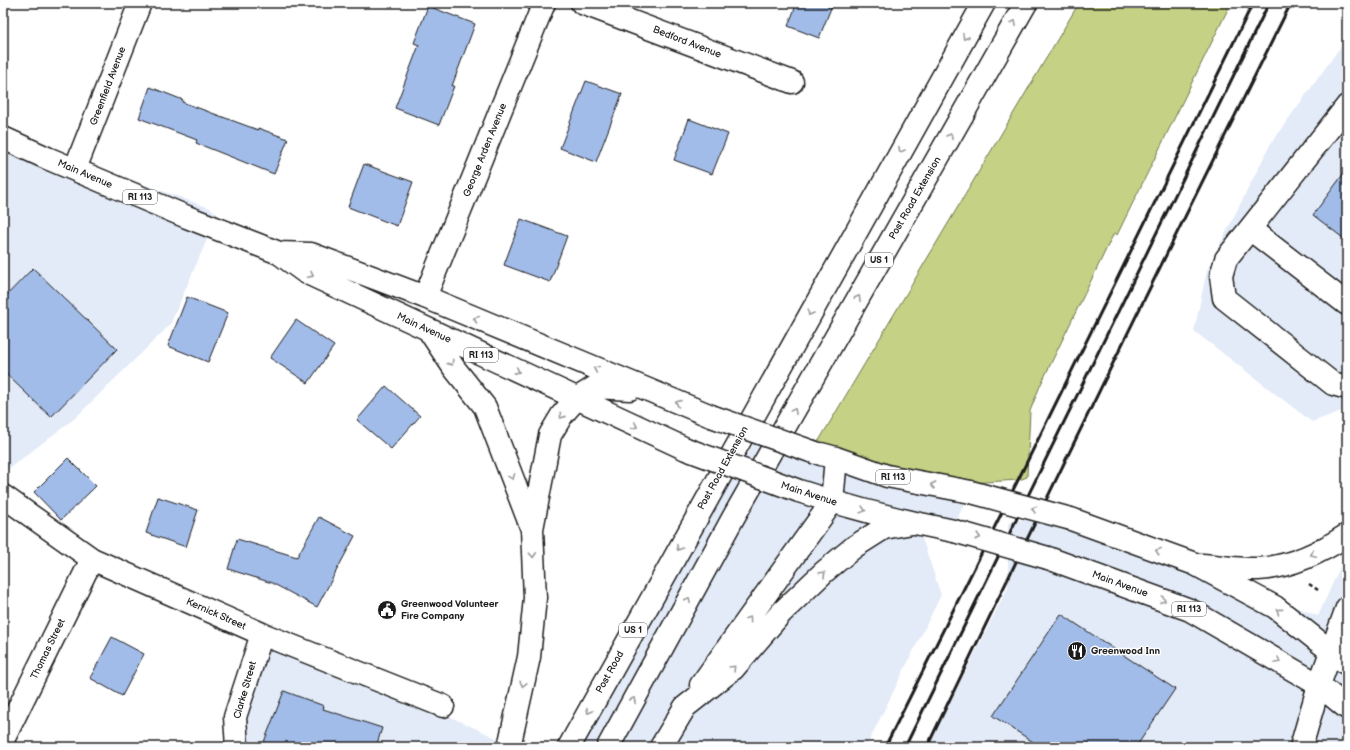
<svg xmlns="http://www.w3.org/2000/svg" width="1350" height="750" font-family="'Balsamiq Sans',sans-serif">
<rect width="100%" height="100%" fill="#fff"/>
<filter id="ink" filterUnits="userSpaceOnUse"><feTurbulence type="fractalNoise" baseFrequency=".025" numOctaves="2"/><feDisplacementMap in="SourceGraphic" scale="8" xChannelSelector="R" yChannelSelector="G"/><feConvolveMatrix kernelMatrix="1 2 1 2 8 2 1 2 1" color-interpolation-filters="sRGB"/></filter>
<g filter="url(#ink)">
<path fill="#e3ebf8" d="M1347 38V409L1312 422 1194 331 1207 270 1271 143Z
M20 140 210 208 218 214 170 325 74 419 3 473V160Z
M764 425 817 444 971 486 957 520 917 523 941 595 866 747H570L717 465 740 468Z
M1048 519 1151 549 1318 616 1340 567 1347 555V747H928L1008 587V523L1018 520Z
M259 638 429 707 516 747H235Z"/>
<path fill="#c5d185" stroke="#707650" d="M1079 3H1231L1117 235 1114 233 1040 386 1030 411 1027 477 1019 480 951 484 817 444Z"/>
<path fill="#a2bce9" stroke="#1c1c1c" d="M797 3H833L819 38 788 26Z
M428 6 475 24 452 86H454L439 125 395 108 419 45 414 43Z
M586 81 622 94 596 162 560 148Z
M150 87 183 100 182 102 258 130V128L288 139 274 174 196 143 197 140 139 118Z
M689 119 728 134 712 174 674 160Z
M364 164 413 182 397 226 348 207Z
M1347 169V241L1313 215Z
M521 219 567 236 550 282 504 265Z
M33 268 117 349 51 417 3 371V299Z
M187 297 228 313 208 362 168 346Z
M296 320 334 346 308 383 270 358Z
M386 386 420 416 391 449 357 420Z
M68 458 96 486 61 520 34 492Z
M158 497 198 510 186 547 146 533Z
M319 517 355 536 317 607 272 583 228 569 237 539 297 557Z
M1061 614 1175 689 1136 747H1041L993 716Z
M112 637 144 654 122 696 90 678Z
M284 691 324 706 323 709 382 728 376 747H262Z"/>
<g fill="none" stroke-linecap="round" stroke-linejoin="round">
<g stroke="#1c1c1c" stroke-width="25">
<path id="minor" d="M582 3 792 82
M1347 106 1226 259 1221 276 1224 298 1333 384 1347 388
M75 169 140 3
M1250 229 1347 304
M425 297 544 3
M3 496 92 559 262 634 443 706
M3 740 92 559
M237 747 235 717 262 634"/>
</g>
<g stroke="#1c1c1c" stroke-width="25">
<path id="major" d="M3 138 47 158 187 217 279 253 305 272 686 449
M279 253 311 254 425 297 711 416
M430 332 454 368 485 407 532 529
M821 454 836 458 887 476 971 492
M799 491C850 508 902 521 954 531
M1071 519 1195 564 1275 607 1347 664
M1048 558 1190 610 1319 685 1347 708
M1202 565C1220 566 1239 570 1258 569 1291 567 1320 553 1347 535
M701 685 832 502 836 458
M509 747 529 657 535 598 532 529 550 435 562 415 576 399 595 387 630 389
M569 747 984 3
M608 747 733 518 1026 3
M661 747 685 707 733 669 781 613 824 572 854 547 884 528 912 523
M1301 747 1319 685 1347 608"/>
</g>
<path stroke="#1c1c1c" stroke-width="2.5" stroke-dasharray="4 3" stroke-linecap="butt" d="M1309 584 1318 590"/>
<use href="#minor" stroke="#fff" stroke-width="22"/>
<use href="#major" stroke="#fff" stroke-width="22"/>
<path stroke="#1c1c1c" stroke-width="3" d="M885 747 1019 478 1253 3
M905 747 1269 3
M927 747C1046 498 1168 250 1291 3"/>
<g stroke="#1c1c1c" stroke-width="25" stroke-linecap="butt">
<path id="major-bridge" d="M711 416 816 453
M686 449 799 491
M971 492 1071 519
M954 531 1048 558"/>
</g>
<use href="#major-bridge" stroke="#fff" stroke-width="22"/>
</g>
<defs><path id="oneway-chevron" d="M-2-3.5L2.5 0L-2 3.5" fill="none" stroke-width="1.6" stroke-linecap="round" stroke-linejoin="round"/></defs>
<g stroke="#999">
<use href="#oneway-chevron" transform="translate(1014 23) rotate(-60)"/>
<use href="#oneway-chevron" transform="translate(965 37) rotate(119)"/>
<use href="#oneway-chevron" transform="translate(950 136) rotate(-60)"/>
<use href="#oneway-chevron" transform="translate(901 150) rotate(119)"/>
<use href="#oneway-chevron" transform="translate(311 275) rotate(26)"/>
<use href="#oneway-chevron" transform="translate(858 298) rotate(-60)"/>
<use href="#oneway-chevron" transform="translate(810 313) rotate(119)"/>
<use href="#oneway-chevron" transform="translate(476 319) rotate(-157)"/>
<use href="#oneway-chevron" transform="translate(451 363) rotate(55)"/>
<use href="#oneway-chevron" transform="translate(596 369) rotate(-157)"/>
<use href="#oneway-chevron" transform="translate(517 371) rotate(24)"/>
<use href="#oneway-chevron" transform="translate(678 403) rotate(-158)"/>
<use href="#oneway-chevron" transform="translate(794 411) rotate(-60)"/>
<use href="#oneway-chevron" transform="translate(562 416) rotate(125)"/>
<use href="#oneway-chevron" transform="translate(635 426) rotate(25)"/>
<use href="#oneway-chevron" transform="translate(512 477) rotate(69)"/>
<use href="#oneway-chevron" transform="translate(933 485) rotate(-169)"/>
<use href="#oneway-chevron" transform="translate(1034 509) rotate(-165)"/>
<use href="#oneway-chevron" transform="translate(863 510) rotate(15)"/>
<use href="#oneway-chevron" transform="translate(978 537) rotate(16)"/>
<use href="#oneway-chevron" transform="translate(679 548) rotate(119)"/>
<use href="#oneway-chevron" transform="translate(1158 551) rotate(-160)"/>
<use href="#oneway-chevron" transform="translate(1313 554) rotate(155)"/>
<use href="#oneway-chevron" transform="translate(533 555) rotate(87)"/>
<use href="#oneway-chevron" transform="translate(823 574) rotate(-43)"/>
<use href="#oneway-chevron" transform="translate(688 600) rotate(-61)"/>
<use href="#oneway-chevron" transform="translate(1163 600) rotate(20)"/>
<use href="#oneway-chevron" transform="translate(1279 611) rotate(-144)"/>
<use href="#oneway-chevron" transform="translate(749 619) rotate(-54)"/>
<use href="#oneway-chevron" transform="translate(1278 661) rotate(30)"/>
<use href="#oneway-chevron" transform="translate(733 668) rotate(-45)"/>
<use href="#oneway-chevron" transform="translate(523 684) rotate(103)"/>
<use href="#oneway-chevron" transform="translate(633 700) rotate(-62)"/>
<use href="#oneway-chevron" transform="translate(589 711) rotate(119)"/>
</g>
</g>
<defs>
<g id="civic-disc" transform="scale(1)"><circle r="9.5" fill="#1c1c1c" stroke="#fff"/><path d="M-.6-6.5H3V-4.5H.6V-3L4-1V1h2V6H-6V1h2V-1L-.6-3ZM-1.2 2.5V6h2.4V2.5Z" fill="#fff"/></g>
<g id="restaurant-disc" transform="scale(1)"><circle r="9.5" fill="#1c1c1c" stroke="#fff"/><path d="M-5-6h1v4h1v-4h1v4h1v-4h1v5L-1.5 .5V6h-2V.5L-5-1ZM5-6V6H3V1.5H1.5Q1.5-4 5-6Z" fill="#fff"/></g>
</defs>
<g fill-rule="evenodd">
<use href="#civic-disc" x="387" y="610"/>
<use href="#restaurant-disc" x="1077" y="651"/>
</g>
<g text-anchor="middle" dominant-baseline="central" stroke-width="3" stroke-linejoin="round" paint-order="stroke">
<g fill="#fff" stroke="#606060" stroke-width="1">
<rect x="123" y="190" width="34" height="14" rx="3"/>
<rect x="865" y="253" width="28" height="14" rx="3"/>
<rect x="464" y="348" width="34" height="14" rx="3"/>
<rect x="876" y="470" width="34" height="14" rx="3"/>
<rect x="1172" y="602" width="34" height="14" rx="3"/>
<rect x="619" y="623" width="28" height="14" rx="3"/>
</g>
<g font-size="9" font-weight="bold" fill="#1c1c1c">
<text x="140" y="197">RI 113</text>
<text x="879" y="260">US 1</text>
<text x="481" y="355">RI 113</text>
<text x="893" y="477">RI 113</text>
<text x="1189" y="609">RI 113</text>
<text x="633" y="630">US 1</text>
</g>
<g font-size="10" fill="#1c1c1c" stroke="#fff">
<text transform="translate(687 42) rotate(21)">Bedford Avenue</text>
<text transform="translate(108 86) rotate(-69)">Greenfield Avenue</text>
<text transform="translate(485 150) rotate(-68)">George Arden Avenue</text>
<text transform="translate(85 174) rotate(23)">Main Avenue</text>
<text transform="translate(915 198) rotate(-60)">Post Road Extension</text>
<text transform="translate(424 328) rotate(25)">Main Avenue</text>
<text transform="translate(723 468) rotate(-61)">Post Road Extension</text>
<text transform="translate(809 494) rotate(18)">Main Avenue</text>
<text transform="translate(1120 584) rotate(20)">Main Avenue</text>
<text transform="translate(216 614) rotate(24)">Kernick Street</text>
<text transform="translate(48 649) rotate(-64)">Thomas Street</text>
<text transform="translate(610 672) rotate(-61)">Post Road</text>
<text transform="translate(245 690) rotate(-74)">Clarke Street</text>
</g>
<g font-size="10" font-weight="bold" fill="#1c1c1c" stroke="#fff" text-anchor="start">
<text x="401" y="604">Greenwood Volunteer<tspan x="401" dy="12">Fire Company</tspan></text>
<text x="1091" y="651">Greenwood Inn</text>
</g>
</g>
<rect width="1350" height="750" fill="none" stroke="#fff" stroke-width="16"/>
<rect x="8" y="8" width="1334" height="734" fill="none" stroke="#1c1c1c" stroke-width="1.5" filter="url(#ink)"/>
</svg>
